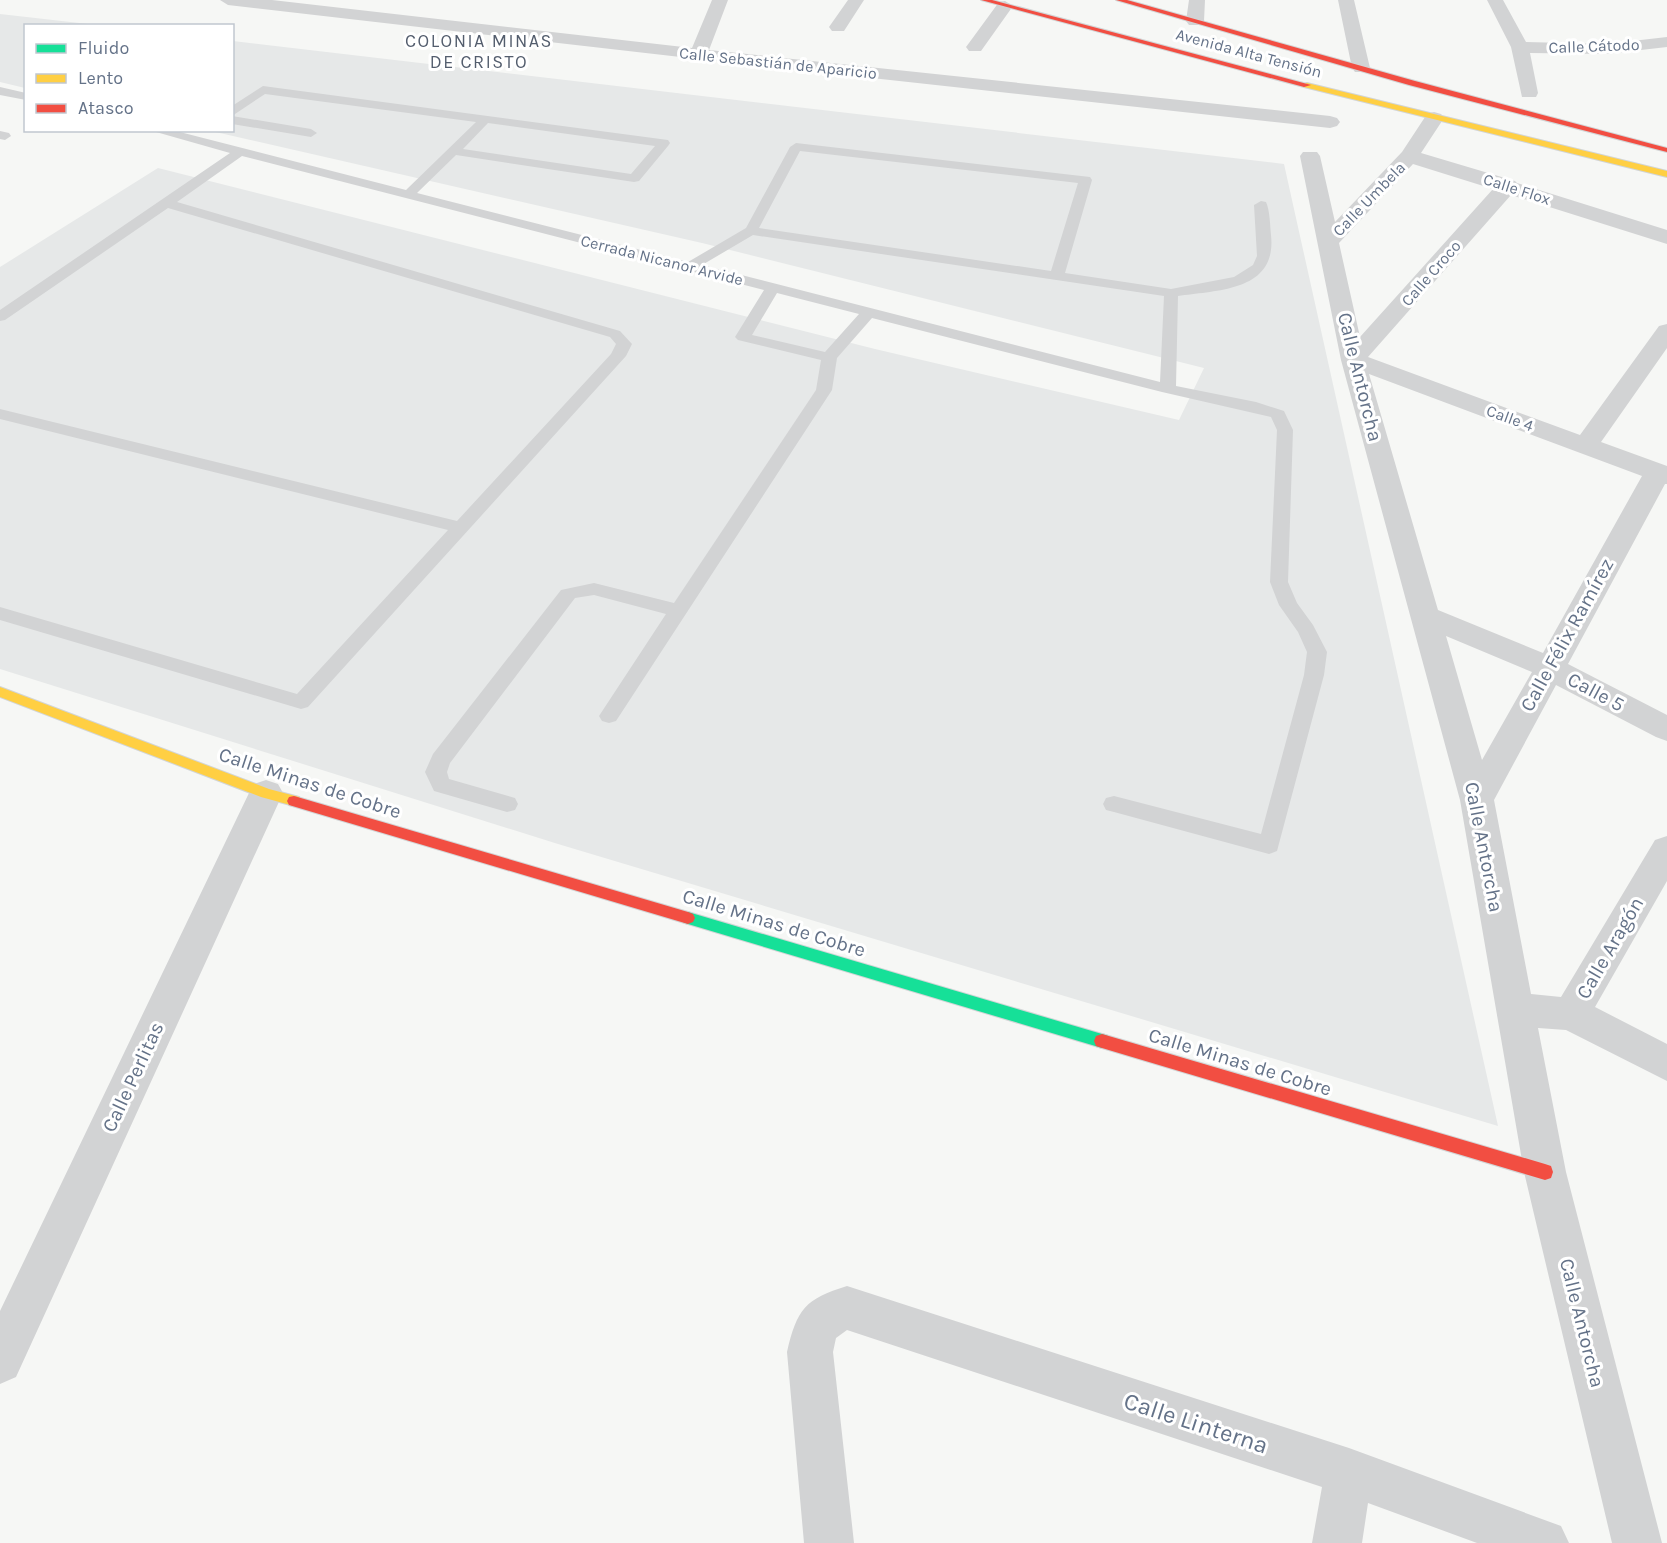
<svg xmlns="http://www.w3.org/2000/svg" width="1667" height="1543" font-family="Karla,sans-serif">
<rect width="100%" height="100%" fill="#f6f7f5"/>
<path fill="#e6e8e8" d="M0 14 97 25 26 26 25 88 0 82Z
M233 41 1284 164 1498 1126 558 844 0 669V267L158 168 875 349 1179 420 1204 368 702 243 211 131 232 130Z"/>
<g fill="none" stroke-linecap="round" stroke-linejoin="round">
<g stroke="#d2d5d6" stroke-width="2">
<path id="fast" d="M688 912 1102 1034 1108 1036 1110 1041 1108 1046 1102 1048 688 924 683 922 681 918 683 914Z"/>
</g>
<g stroke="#d2d5d6" stroke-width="2">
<path id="slow" d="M1307 83 1667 171V177L1304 87 1303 85Z
M0 687 269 789 299 797 301 801 299 805 294 806 261 797 0 697Z"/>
</g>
<g stroke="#d2d5d6" stroke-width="2">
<path id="jam" d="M981 0H992L1311 85 1304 87Z
M1116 0H1127L1415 81 1667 148V152L1409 85Z
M294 796 688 912 693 914 695 918 693 922 688 924 289 805 287 801 289 797Z
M1102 1034 1545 1164 1551 1166 1553 1172 1551 1178 1545 1180 1102 1048 1096 1046 1094 1041 1096 1036Z"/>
</g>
<path fill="#d2d3d4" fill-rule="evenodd" d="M263 86 668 140 670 143 668 146 639 181 634 182 456 155 417 193 688 262 746 228 790 147 796 143 1090 177 1092 180 1065 273 1171 289 1234 277 1253 265 1257 256 1254 205 1261 201 1266 202C1270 211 1270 225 1271 235 1277 291 1219 290 1178 296L1176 386 1256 402 1284 411 1293 430 1288 582 1297 603 1313 625 1327 652 1324 675 1277 851 1269 854 1114 812 1106 810 1103 804 1106 798 1114 796 1261 834 1304 675 1307 652 1298 632 1279 605 1270 582 1277 430 1271 417 1162 392 872 318 837 358 832 390 616 721 609 723 602 721 599 716 666 614 594 595 575 598 450 763 447 772 449 779 515 798 518 804 515 810 507 812 434 791 425 772 433 754 561 590 594 583 674 603 816 390 821 360 738 340 735 337 764 290 242 156 177 202 620 331 632 344 626 356 308 707 301 709 0 620V607L297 694 448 530 0 419V409L457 521 611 354 616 344 610 337 168 208 5 320 0 321V310L230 153 149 130H172L406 190 476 122 265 94 232 116V106ZM488 123 655 146 631 174 463 149ZM800 151 1078 183 1051 271 759 228ZM753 235 1164 296 1160 382 702 265ZM777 293 859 314 825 352 752 335Z
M0 87 26 93V100L0 95Z
M232 116 311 129 317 133 311 137 232 124Z
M0 131 9 133 11 136 5 140 0 139Z"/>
<path fill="#d2d3d4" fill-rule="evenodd" d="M220 0H272L692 48 712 0H728L709 50 1330 116 1337 118 1340 122 1337 126 1330 128 698 59 228 5Z
M848 0H864L844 31H832L829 27Z
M1189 0H1205L1204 21 1201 25H1189L1186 21Z
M1338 0H1354L1370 68 1367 72H1355L1352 68Z
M1487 0H1503L1526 42 1606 44 1667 37V47L1606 54 1530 53 1538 93 1536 97H1522L1511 47Z
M1005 1 1013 6 981 51H969L966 47 969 43 999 2Z
M1434 112 1441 114 1444 118 1421 153 1515 181 1517 183 1667 230V244L1511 195 1368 357 1580 435 1659 326 1667 324V348L1601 442 1667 466V484H1665L1568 664 1667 715V741L1656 737 1556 685 1494 800 1531 994 1561 997 1655 840 1667 836V881L1595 1007 1667 1044V1081L1566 1030 1538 1028 1566 1172 1662 1543H1612L1524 1172 1460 800 1341 360 1300 156 1303 152H1317L1320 156 1335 222 1402 152 1427 114ZM1413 164 1493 189 1360 337 1339 243ZM1369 374 1642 476 1543 653 1438 610ZM1446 636 1532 672 1482 760Z
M266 780 278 784 283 793 16 1377 0 1384V1311L249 793 254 784Z
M847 1286 1349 1448 1561 1526 1569 1543H1477L1368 1503 1362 1543H1312L1322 1487 847 1330 836 1338 833 1352 854 1543H804L787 1352C797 1309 805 1299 847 1286Z"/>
<use href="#fast" fill="#16e098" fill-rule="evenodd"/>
<use href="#slow" fill="#ffcf43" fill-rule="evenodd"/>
<use href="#jam" fill="#f24e42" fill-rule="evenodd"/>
</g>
<g text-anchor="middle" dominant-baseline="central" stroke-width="6" stroke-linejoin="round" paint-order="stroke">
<g font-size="16" fill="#647288" stroke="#fff">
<text transform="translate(1594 46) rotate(-2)">Calle Cátodo</text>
<text transform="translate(1249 53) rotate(15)">Avenida Alta Tensión</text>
<text transform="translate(778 63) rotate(6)">Calle Sebastián de Aparicio</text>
<text transform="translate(1517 189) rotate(18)">Calle Flox</text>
<text transform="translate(1369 199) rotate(-46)">Calle Umbela</text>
<text transform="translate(662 260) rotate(14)">Cerrada Nicanor Arvide</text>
<text transform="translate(1431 273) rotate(-49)">Calle Croco</text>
<text transform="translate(1510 418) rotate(20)">Calle 4</text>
</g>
<g font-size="18" letter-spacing="1.5" fill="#535d6d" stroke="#fff">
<text x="479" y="41">COLONIA MINAS<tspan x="479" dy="21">DE CRISTO</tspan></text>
</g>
<g font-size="20" fill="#647288" stroke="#fff">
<text transform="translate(1360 377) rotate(76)">Calle Antorcha</text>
<text transform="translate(1567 635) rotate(-61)">Calle Félix Ramírez</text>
<text transform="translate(1596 692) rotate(28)">Calle 5</text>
<text transform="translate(310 783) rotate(18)">Calle Minas de Cobre</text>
<text transform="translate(1484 847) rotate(79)">Calle Antorcha</text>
<text transform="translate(774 923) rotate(17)">Calle Minas de Cobre</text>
<text transform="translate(1610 948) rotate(-60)">Calle Aragón</text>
<text transform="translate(1240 1062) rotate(17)">Calle Minas de Cobre</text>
<text transform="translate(133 1077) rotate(-65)">Calle Perlitas</text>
<text transform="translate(1582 1323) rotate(76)">Calle Antorcha</text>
</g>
<g font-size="24" fill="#647288" stroke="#fff">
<text transform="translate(1196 1423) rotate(18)">Calle Linterna</text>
</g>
</g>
<rect x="24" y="24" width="210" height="108" fill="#ffffff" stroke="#c1c7cf" stroke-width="1.5"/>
<rect x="36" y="44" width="30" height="9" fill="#16e098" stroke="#c1c7cf" stroke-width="1.5"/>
<text x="78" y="54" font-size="18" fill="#647288">Fluido</text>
<rect x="36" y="74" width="30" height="9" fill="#ffcf43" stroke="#c1c7cf" stroke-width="1.5"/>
<text x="78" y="84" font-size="18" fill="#647288">Lento</text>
<rect x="36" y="104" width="30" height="9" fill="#f24e42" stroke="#c1c7cf" stroke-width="1.5"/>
<text x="78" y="114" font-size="18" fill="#647288">Atasco</text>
</svg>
